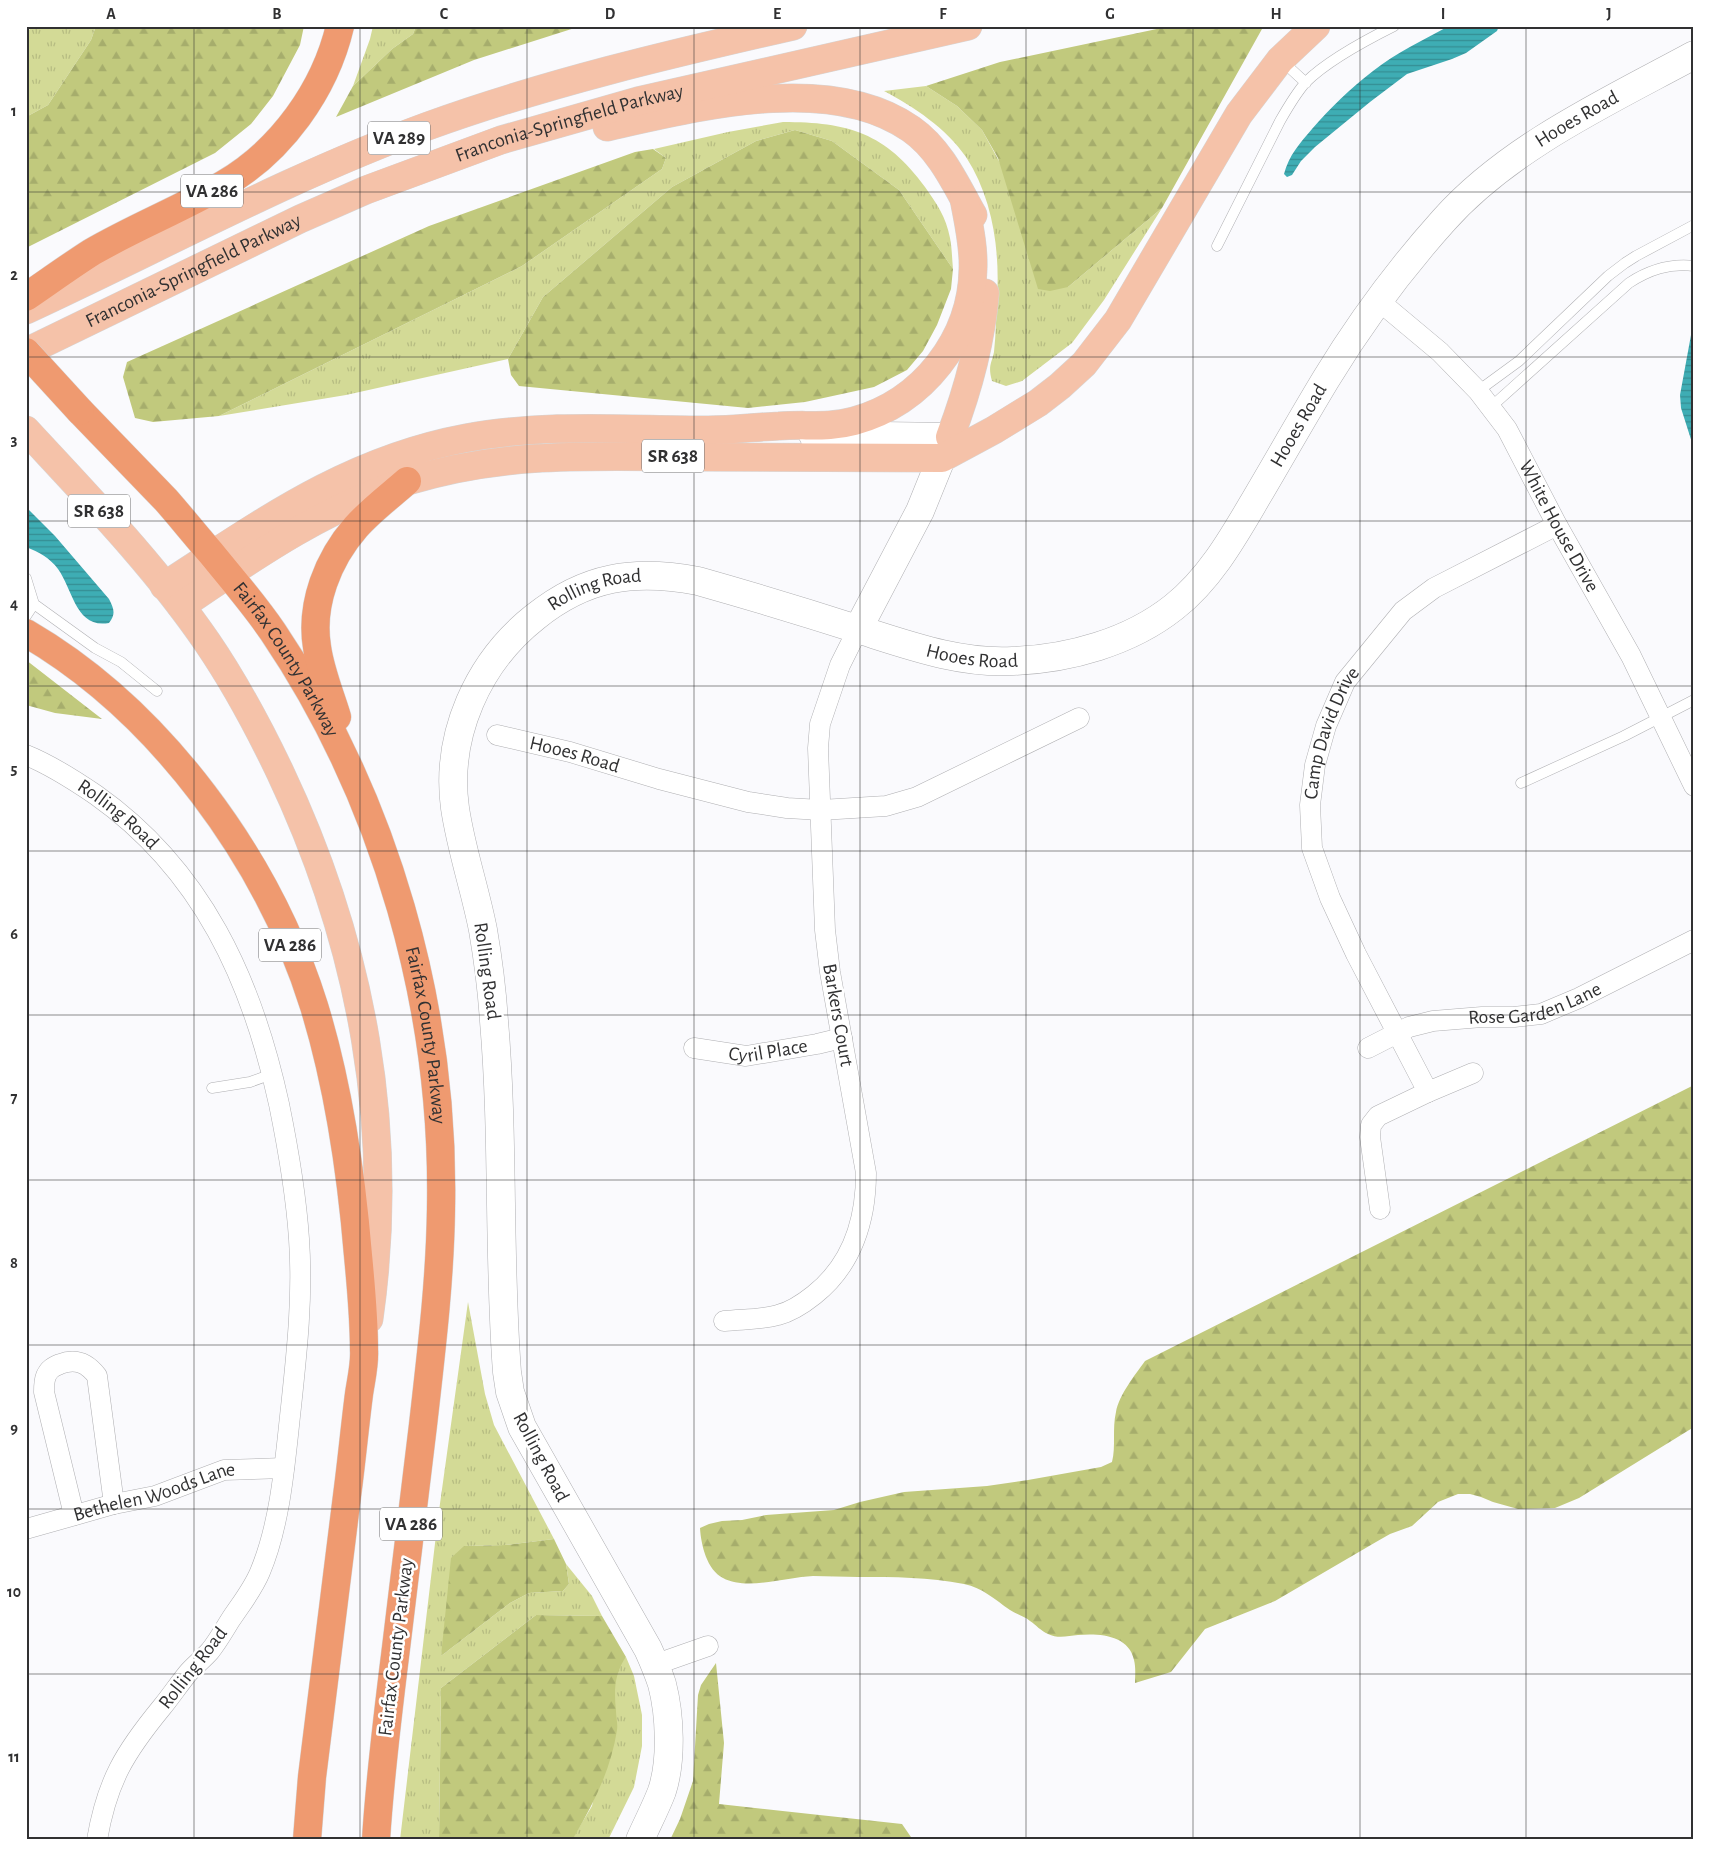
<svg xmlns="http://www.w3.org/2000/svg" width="1720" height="1866" font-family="'Alegreya Sans',sans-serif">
<defs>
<pattern id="grass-tufts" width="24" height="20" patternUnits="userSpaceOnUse" patternTransform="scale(1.25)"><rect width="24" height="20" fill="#d3da96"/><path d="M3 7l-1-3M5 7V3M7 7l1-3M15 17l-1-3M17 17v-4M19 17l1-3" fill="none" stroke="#b6bc82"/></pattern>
<pattern id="forest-firs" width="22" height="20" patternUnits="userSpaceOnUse" patternTransform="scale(1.25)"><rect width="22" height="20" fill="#c1c97d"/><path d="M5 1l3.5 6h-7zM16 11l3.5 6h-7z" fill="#a6ad6c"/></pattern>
<pattern id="water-rules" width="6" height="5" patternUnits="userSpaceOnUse" patternTransform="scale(1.25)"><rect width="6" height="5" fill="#3eadb4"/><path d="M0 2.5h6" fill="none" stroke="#358d93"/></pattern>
</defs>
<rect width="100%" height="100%" fill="#fafafd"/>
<path fill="url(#grass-tufts)" d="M33 26H96L91 40 48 105 26 117V33Z
M373 26H416L413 34 392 49 353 86 370 39Z
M926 86 957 106 982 130 1068 287 1162 208 1104 300 1072 343 1022 381 1006 386 992 381C988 366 991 365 994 352 996 334 996 316 997 299 1000 250 993 199 966 157 946 128 914 107 884 91Z
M783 122C848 122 886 133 925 187 937 204 946 217 950 238 952 248 952 259 953 269L899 190 832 141 795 130 756 141 672 187 543 297 508 359 346 395 219 416 522 266 662 169 666 158 654 149 728 132Z
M468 1302 485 1394 494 1425 554 1539 505 1545 464 1546 441 1656 510 1603 529 1593 563 1591 569 1584 566 1564 592 1596 602 1616 536 1615 441 1688 439 1840H400L438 1518Z
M626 1657 634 1676 642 1715V1746L634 1787 608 1840H570L574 1836 592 1806 615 1700V1678L618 1667Z"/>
<path fill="url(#forest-firs)" d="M96 26H304L300 45 273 96 251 124 215 153 26 248V117L48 105 91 40Z
M416 26H581L474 60 336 117 353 86 392 49 413 34Z
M1171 26H1262V29L1162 208 1068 287 1050 291 1038 289 998 158 982 130 957 106 926 86 1000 62Z
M795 130 832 141 899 190 953 269 951 289 937 325 923 351 907 370 874 387 805 402 748 408 519 386 511 375 508 359 543 297 672 187 756 141Z
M653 149 666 158 662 169 522 266 219 416 153 422 135 418 123 377 127 362 429 226 635 152Z
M26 660 102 719 55 713 26 705Z
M1694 1085V1427L1579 1498 1555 1508 1518 1509 1493 1502 1481 1497 1470 1494H1458L1438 1502 1412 1526 1390 1534 1376 1542 1275 1601 1205 1629 1171 1672 1135 1683C1135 1676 1136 1668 1134 1660 1129 1635 1099 1633 1078 1635 1068 1636 1058 1639 1048 1634 1041 1631 1036 1625 1030 1621 1024 1616 1016 1614 1010 1610 994 1599 983 1588 964 1584 929 1577 894 1577 858 1577 843 1577 828 1576 813 1576 786 1577 747 1591 723 1578 707 1570 701 1545 700 1528L709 1524 722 1521 742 1520 766 1515 834 1510 860 1502 904 1492 987 1486 1028 1480 1101 1467 1112 1462C1116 1446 1112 1429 1116 1412 1119 1395 1135 1375 1145 1361Z
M554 1539 566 1564 569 1584 563 1591 529 1593 510 1603 441 1656 451 1558 464 1546 505 1545Z
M536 1615 602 1616 626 1657C614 1674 614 1691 616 1711 616 1717 618 1724 617 1730 611 1769 594 1803 574 1837L570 1840H439L441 1688Z
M716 1663 724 1743 719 1804 902 1824 913 1840H670L680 1819 693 1781 698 1695 701 1685Z"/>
<path fill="url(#water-rules)" d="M1449 26H1499L1497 31 1466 53 1452 59 1407 74 1370 102 1315 147 1301 161 1292 175 1287 177 1284 174C1289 155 1300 143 1312 129 1330 108 1351 88 1373 71 1396 53 1423 40 1449 26Z
M1694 329V449L1681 408 1680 395 1691 335Z
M26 507 55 536 109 599C114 609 116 614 109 623 76 629 73 590 58 569 50 558 39 552 26 547Z"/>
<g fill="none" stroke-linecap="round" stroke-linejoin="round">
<g stroke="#afafb2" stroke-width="11">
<path id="lane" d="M1281 60 1306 83
M1217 246 1280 121C1288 107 1296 93 1306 82 1328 60 1366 40 1394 26
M1478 391 1519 361 1608 276 1625 263 1636 256 1694 225
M1491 407 1629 283C1649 270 1669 263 1694 266
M26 578 34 604 95 648 121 662 157 691
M26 616 34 604
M1521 783 1624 736 1694 700
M212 1088 250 1082 272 1074"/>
</g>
<g stroke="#afafb2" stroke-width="21">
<g id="street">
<path id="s1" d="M1379 301 1440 352 1478 391 1507 429 1557 525 1631 656 1694 786"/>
<path id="s2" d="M497 735 570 752 659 779 748 802 787 808 821 810 886 806 917 797 1079 718"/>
<path id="s3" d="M26 755C51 765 74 780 96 795 202 870 252 980 279 1104 288 1148 296 1194 299 1239 303 1296 297 1351 291 1407 285 1461 281 1522 260 1572 253 1589 241 1604 231 1619 224 1630 218 1641 210 1651 203 1659 195 1665 188 1673 179 1684 171 1696 162 1707 125 1752 107 1781 97 1840"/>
<path id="s4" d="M694 1048 746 1056 817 1044 842 1038"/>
<path id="s5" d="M1368 1048 1409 1027 1433 1021 1482 1017H1514L1541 1014 1579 998 1694 940"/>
<path id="s6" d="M1473 1073 1428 1092 1356 954 1330 898 1312 848 1310 805 1315 765 1326 726 1345 682 1403 611 1434 588 1557 525"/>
<path d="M1380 1209 1370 1137 1371 1125 1378 1116 1428 1092"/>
<path d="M724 1321C742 1319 761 1320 778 1315 790 1312 804 1303 814 1295 852 1265 866 1220 866 1173L830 972 825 930 818 748 820 724 840 665 858 629"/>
<path d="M74 1515 44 1392C44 1387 44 1381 46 1376 49 1369 53 1367 60 1364 76 1358 87 1363 97 1376L114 1504"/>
<path id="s7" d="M26 1529 114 1504 155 1496 224 1470 284 1468"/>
<path d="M654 1665 708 1646"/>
</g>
</g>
<g stroke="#afafb2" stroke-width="29">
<g id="secondary">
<path d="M813 435 950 437 920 511 858 629"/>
<path id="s8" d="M640 1840C647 1824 656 1807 662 1791 672 1760 670 1715 662 1684 658 1672 653 1660 648 1649L522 1427 510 1392 507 1372C498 1255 504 1137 494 1021 492 991 488 959 483 930 475 889 461 849 455 808 445 735 478 662 535 617 586 576 634 569 698 581 751 596 804 612 857 629 908 645 959 664 1013 661 1069 659 1130 642 1174 607 1211 578 1235 534 1258 495 1281 456 1303 417 1326 379 1360 323 1400 269 1444 220 1509 147 1609 101 1694 55"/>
</g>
</g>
<g stroke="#d6d6d6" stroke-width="29">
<g id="primary">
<path d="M607 127C697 107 830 72 911 129 941 150 956 185 973 215"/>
<path d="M26 310C160 248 289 177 428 126 547 83 670 54 793 26"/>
<path id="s9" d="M26 352 300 219 366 190 501 140 638 101 968 26"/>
<path d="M26 430C89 498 155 566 207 642 235 683 259 728 280 772 362 945 396 1130 369 1319"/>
<path d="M950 437C968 390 981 343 985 293"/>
<path d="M164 586C263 522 348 460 466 438 546 423 628 430 708 430 732 430 756 427 779 426 805 424 829 428 854 421 923 402 972 339 973 269 974 245 968 221 964 199"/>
<path d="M181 606C252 558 325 507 408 481 502 452 589 456 686 457 771 457 856 458 942 458L994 430 1038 403 1060 386 1084 364 1118 320 1239 114 1280 60 1316 26"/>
</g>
</g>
<g stroke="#d6d6d6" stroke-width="29">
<g id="highway">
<path d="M26 297C48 282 70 266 92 252 135 227 181 209 224 184 281 151 325 90 340 26"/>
<path id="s10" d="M80 411C109 441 137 470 166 500 181 517 196 536 211 553 232 579 254 604 273 632 386 799 445 1008 441 1209 440 1282 431 1354 423 1425 414 1499 405 1573 396 1648 388 1712 380 1775 376 1840"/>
<path d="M26 633C160 711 268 859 314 1006 339 1087 351 1171 358 1255 361 1286 364 1319 364 1350 365 1364 361 1380 359 1394 355 1425 352 1457 348 1488 336 1585 324 1681 312 1777L307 1840"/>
<path d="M337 717C330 694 320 670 317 647 310 604 328 559 356 527 371 510 390 496 407 481"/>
</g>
</g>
<use href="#lane" stroke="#fff" stroke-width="10"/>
<use href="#street" stroke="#fff" stroke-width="20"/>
<use href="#secondary" stroke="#fff" stroke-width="28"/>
<use href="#primary" stroke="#f5c2a9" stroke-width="28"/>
<use href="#highway" stroke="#ef9a70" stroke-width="28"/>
<g stroke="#d6d6d6" stroke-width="29" stroke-linecap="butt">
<path id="highway-bridge" d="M26 352 80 411"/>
</g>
<use href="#highway-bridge" stroke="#ef9a70" stroke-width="28"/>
</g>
<path fill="none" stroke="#313132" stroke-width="1" stroke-opacity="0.55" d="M194 26V1840M360 26V1840M527 26V1840M694 26V1840M860 26V1840M1026 26V1840M1193 26V1840M1360 26V1840M1526 26V1840M26 192H1694M26 357H1694M26 521H1694M26 686H1694M26 851H1694M26 1015H1694M26 1180H1694M26 1345H1694M26 1509H1694M26 1674H1694"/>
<g text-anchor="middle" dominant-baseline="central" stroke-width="5" stroke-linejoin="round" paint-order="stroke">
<g fill="#fff" stroke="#6f6f70" stroke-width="1">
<rect x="368" y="121.5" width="62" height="33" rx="4"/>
<rect x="181" y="174.5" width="62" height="33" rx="4"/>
<rect x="642" y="439.5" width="62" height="33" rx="4"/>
<rect x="68" y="494.5" width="62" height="33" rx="4"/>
<rect x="259" y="928.5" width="62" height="33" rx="4"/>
<rect x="380" y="1507.5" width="62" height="33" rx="4"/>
</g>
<g font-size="19" font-weight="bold" fill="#313132">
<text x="399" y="138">VA 289</text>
<text x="212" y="191">VA 286</text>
<text x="673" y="456">SR 638</text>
<text x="99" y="511">SR 638</text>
<text x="290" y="945">VA 286</text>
<text x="411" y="1524">VA 286</text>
</g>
<g font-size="20" fill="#313132" stroke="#fff">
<text stroke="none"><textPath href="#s8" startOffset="2610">Hooes Road</textPath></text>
<text stroke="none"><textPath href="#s9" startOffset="591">Franconia-Springfield Parkway</textPath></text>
<text stroke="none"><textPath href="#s9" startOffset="186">Franconia-Springfield Parkway</textPath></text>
<text stroke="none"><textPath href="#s8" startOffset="2190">Hooes Road</textPath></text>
<text stroke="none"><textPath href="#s1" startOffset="292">White House Drive</textPath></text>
<text stroke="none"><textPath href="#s8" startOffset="1364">Rolling Road</textPath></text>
<text stroke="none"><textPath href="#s8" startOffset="1755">Hooes Road</textPath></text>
<text stroke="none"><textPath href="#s10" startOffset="324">Fairfax County Parkway</textPath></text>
<text stroke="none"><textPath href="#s6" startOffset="438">Camp David Drive</textPath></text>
<text stroke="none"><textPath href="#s2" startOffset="80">Hooes Road</textPath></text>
<text stroke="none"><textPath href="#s3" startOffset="110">Rolling Road</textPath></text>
<text transform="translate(487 971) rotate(82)">Rolling Road</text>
<text stroke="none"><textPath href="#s5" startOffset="175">Rose Garden Lane</textPath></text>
<text transform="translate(838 1015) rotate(80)">Barkers Court</text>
<text stroke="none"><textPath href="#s10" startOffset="729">Fairfax County Parkway</textPath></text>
<text stroke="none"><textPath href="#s4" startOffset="75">Cyril Place</textPath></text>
<text transform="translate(541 1457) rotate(62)">Rolling Road</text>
<text stroke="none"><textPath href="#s7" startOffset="134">Bethelen Woods Lane</textPath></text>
<text transform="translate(396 1647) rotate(-83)">Fairfax County Parkway</text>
<text transform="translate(193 1668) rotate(-52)">Rolling Road</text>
</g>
</g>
<rect width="1720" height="1866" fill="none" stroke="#ffffff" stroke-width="55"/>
<rect x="28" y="28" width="1664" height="1810" fill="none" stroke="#313132" stroke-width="2"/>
<g font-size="16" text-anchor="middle" font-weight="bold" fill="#313132">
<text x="111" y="19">A</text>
<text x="277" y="19">B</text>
<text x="444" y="19">C</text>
<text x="610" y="19">D</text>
<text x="777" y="19">E</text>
<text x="943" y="19">F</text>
<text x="1110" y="19">G</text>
<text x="1276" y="19">H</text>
<text x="1443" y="19">I</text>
<text x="1609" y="19">J</text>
<text x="14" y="116">1</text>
<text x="14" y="280">2</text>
<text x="14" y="445">3</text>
<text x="14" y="609">4</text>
<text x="14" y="774">5</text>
<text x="14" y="939">6</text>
<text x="14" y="1103">7</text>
<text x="14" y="1268">8</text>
<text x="14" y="1433">9</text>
<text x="14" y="1597">10</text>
<text x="14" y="1762">11</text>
</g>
</svg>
